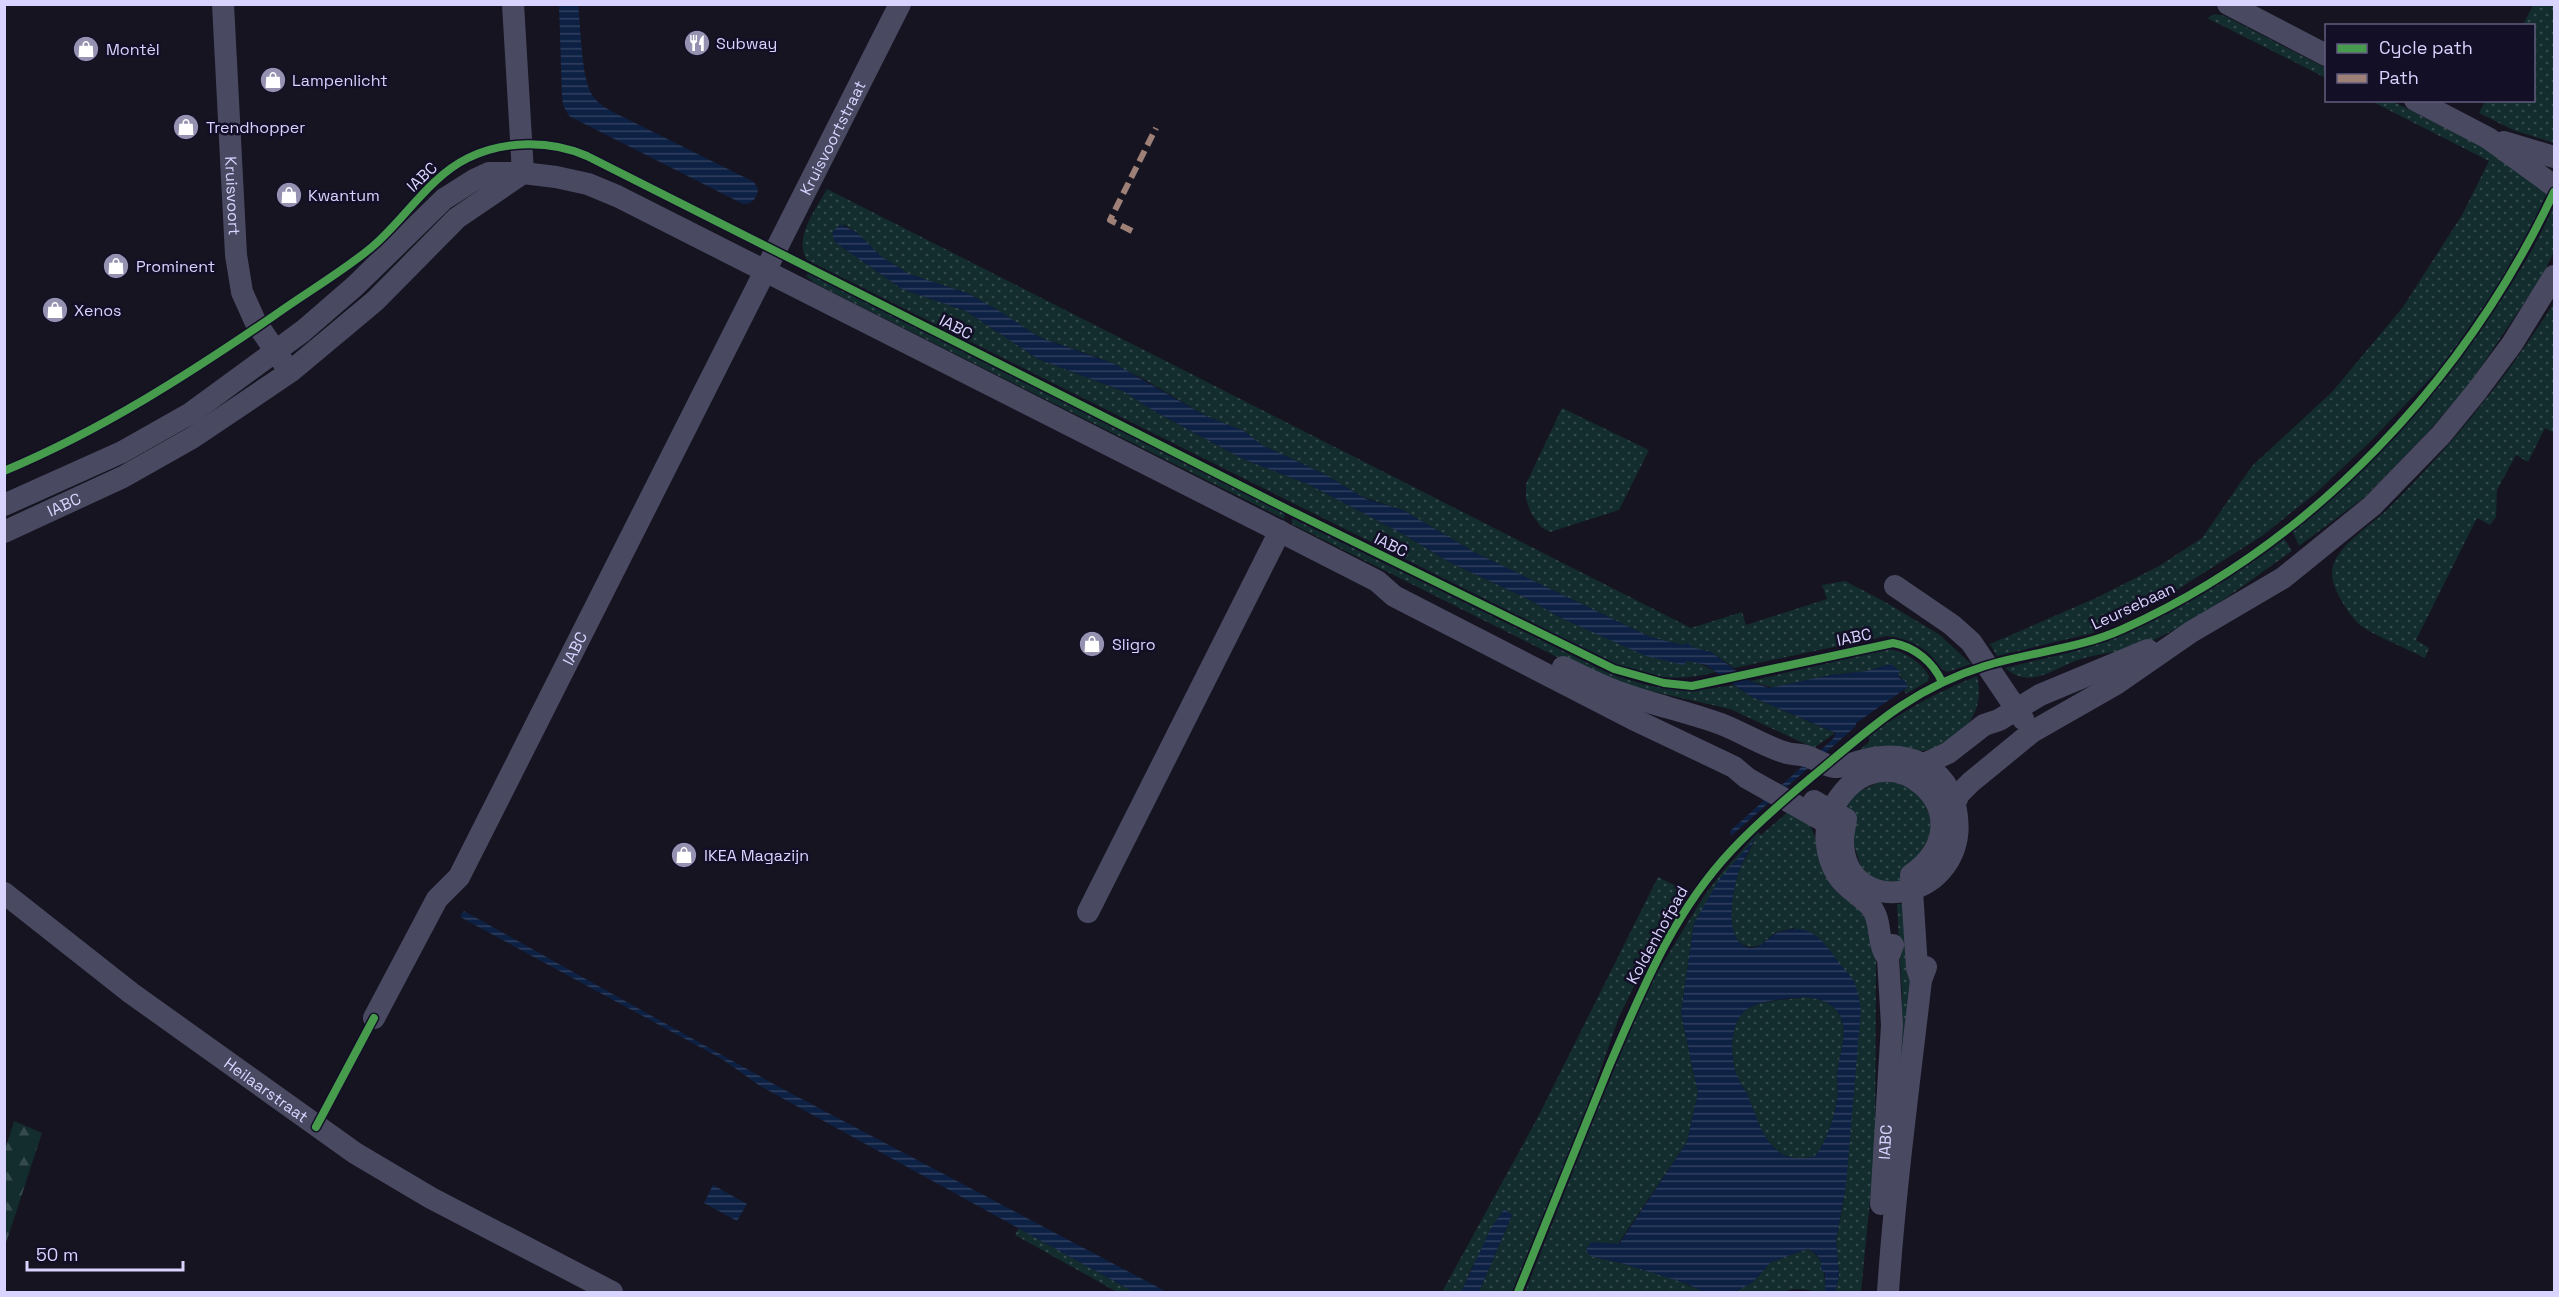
<svg xmlns="http://www.w3.org/2000/svg" width="2559" height="1297" font-family="'Space Grotesk',sans-serif">
<defs>
<pattern id="grass-dots" width="8" height="8" patternUnits="userSpaceOnUse" patternTransform="scale(1.5)"><rect width="8" height="8" fill="#132c2d"/><path d="M2 2h.1M6 6h.1" fill="none" stroke="#354a4c" stroke-width="1.8" stroke-linecap="round"/></pattern>
<pattern id="forest-firs" width="22" height="20" patternUnits="userSpaceOnUse" patternTransform="scale(1.5)"><rect width="22" height="20" fill="#132c2d"/><path d="M5 1l3.5 6h-7zM16 11l3.5 6h-7z" fill="#354a4c"/></pattern>
<pattern id="water-rules" width="6" height="5" patternUnits="userSpaceOnUse" patternTransform="scale(1.5)"><rect width="6" height="5" fill="#0d2144"/><path d="M0 2.5h6" fill="none" stroke="#304060"/></pattern>
</defs>
<rect width="100%" height="100%" fill="#161421"/>
<path fill="url(#grass-dots)" d="M2533 5H2554V143L2513 130 2479 113 2485 101 2534 100V26L2523 25Z
M2215 14 2225 16 2326 68V78L2207 18Z
M2371 101H2392L2493 152 2548 191 2529 231 2495 290 2443 365 2370 442 2317 492 2262 536 2156 603 2093 633 1997 656 1990 644 2096 598 2159 566 2202 538 2252 466 2332 392 2403 307 2462 215 2489 161Z
M827 189 1691 628 1742 612 1746 625 1827 599 1822 585 1845 581 1887 603 1940 635 1971 664 1947 672C1940 669 1938 664 1933 658 1922 645 1903 637 1886 636L1734 668 1711 652 1650 637 1474 552 1403 510 1363 497 1324 474 1262 445 1244 431 1206 416 1142 378 1097 357 1039 337 996 309 967 293 909 274 882 257 856 232 845 225 838 226 835 242 902 289 966 311 1038 359 1123 391 1154 411 1243 459 1308 484 1405 535 1449 562 1528 599 1563 619 1601 634 1695 661 1716 672C1685 681 1653 679 1623 668L807 260C793 238 816 209 827 189Z
M2554 205V252L2541 278 2468 386 2429 431 2365 497 2299 546 2291 528C2373 470 2438 395 2493 312 2516 278 2538 243 2554 205Z
M808 273 1285 513 1284 519 814 283 806 276Z
M2554 303V433L2545 428 2528 462 2516 455 2497 490 2496 517 2490 525 2477 518 2416 640 2429 648 2425 658C2410 650 2370 634 2359 624 2349 615 2331 587 2332 573 2332 547 2374 524 2391 506 2453 444 2507 377 2554 303Z
M1562 408 1649 450 1619 510 1550 532 1541 527 1531 513 1526 499V484Z
M1292 518 1606 672C1654 690 1684 694 1734 685L1750 696 1835 733 1814 748 1730 709 1624 685 1567 662 1292 524Z
M2282 535 2292 551C2248 582 2186 631 2135 647 2118 653 2099 653 2081 659 2054 667 2032 691 2005 668 2035 660 2065 655 2095 645 2165 622 2223 577 2282 535Z
M1890 649C1905 652 1921 662 1929 676L1928 681 1906 694 1904 690 1908 687 1891 664 1867 671 1831 675 1774 688 1750 681Z
M1977 676C1986 710 1964 739 1931 749 1913 755 1876 752 1856 753L1870 741 1868 737C1902 711 1937 692 1977 676Z
M1888 778 1919 789 1934 827 1904 885 1876 881 1862 870 1842 808 1851 795Z
M1789 811 1810 825 1819 846 1870 926 1876 960 1875 1149 1861 1292H1835L1839 1276 1836 1240 1844 1198 1853 980 1842 967 1793 928C1788 930 1781 931 1775 933 1767 938 1762 947 1752 947 1722 947 1732 891 1738 874 1742 862 1751 851 1754 840L1694 923 1681 1013 1698 1093 1687 1142 1618 1244 1591 1242 1590 1256C1627 1264 1669 1274 1703 1292H1525L1598 1108 1650 984 1704 896 1724 870 1758 832 1761 835Z
M1658 877 1682 889 1619 1017 1585 1114 1512 1292H1479L1512 1215 1472 1267 1461 1292H1442L1538 1117Z
M1897 904H1905L1909 948 1910 986 1895 1105 1902 997Z
M1803 997C1815 997 1833 1002 1839 1014 1849 1030 1840 1052 1838 1068 1836 1076 1838 1084 1838 1092 1836 1112 1828 1142 1814 1157 1801 1158 1789 1160 1779 1152 1761 1138 1756 1116 1748 1096 1745 1089 1739 1083 1737 1076 1730 1057 1728 1020 1749 1008 1763 1000 1787 1000 1803 997Z
M1019 1228 1134 1292H1117L1015 1235Z
M1808 1249C1825 1258 1825 1275 1825 1292 1811 1292 1797 1285 1784 1292H1735L1753 1282 1771 1262Z"/>
<path fill="url(#forest-firs)" d="M14 1121 42 1133 5 1246V1150Z"/>
<path fill="url(#water-rules)" fill-rule="evenodd" d="M559 5H578C581 28 581 70 590 91 594 100 602 106 611 111L754 182 758 189C757 198 752 205 743 204L569 116 563 105 562 96Z
M842 225 856 232 882 257 909 274 967 293 996 309 1039 337 1115 364 1206 416 1244 431 1262 445 1324 474 1366 499 1403 510 1474 552 1650 637 1683 645 1688 643 1692 647 1711 652 1750 681 1769 688 1831 675 1867 671 1891 664 1901 672 1898 673 1901 680 1904 679 1908 687 1856 723V726L1731 836 1730 831 1833 739 1836 733 1750 696 1706 665 1688 661 1683 665 1646 656 1563 619 1528 599 1449 562 1405 535 1308 484 1243 459 1154 411 1123 391 1038 359 966 311 902 289 835 242 832 233 836 228Z
M1756 837C1750 849 1742 862 1738 874 1732 892 1723 944 1750 948 1762 949 1767 937 1777 933 1809 920 1823 940 1839 963 1844 969 1850 975 1854 981 1857 989 1859 999 1861 1008L1846 1185 1836 1240 1839 1276 1835 1292H1825V1273L1821 1270C1822 1259 1818 1254 1808 1249L1771 1262 1753 1282 1735 1292H1703L1688 1284 1621 1263 1590 1256 1586 1250 1591 1242 1619 1244 1687 1142 1698 1093 1681 1013 1694 923 1719 880ZM1803 997C1815 997 1833 1002 1839 1014 1849 1030 1840 1052 1838 1068 1836 1076 1838 1084 1838 1092 1836 1112 1828 1142 1814 1157 1801 1158 1789 1160 1779 1152 1761 1138 1756 1115 1748 1096 1745 1089 1739 1083 1737 1076 1730 1057 1728 1020 1749 1008 1763 1000 1787 999 1803 997Z
M464 911 779 1087 1167 1292H1134L760 1086 722 1059 462 918 460 916Z
M713 1185 747 1204 737 1221 704 1203Z
M1504 1209 1512 1215 1479 1292H1461L1491 1228Z"/>
<g fill="none" stroke-linecap="round" stroke-linejoin="round">
<g stroke="#4a4962" stroke-width="22">
<path id="s1" d="M223 4 236 255 242 292 255 321 285 365"/>
<path d="M513 4 523 173"/>
<path d="M2228 4 2326 55"/>
<path d="M2415 100 2488 138 2554 186"/>
<path d="M2504 142 2554 157"/>
<path d="M4 505 122 452 191 413 303 331 355 286 444 199 474 180 489 173H523L556 177 588 184 617 196 1281 532 1377 581 1394 596 1633 719 1734 767 1747 778 1827 823"/>
<path id="s2" d="M4 532 123 477 192 438 290 372 375 301 457 218 523 173"/>
<path d="M1895 586 1952 625 1971 642 2023 719"/>
<path d="M1563 667C1582 676 1601 686 1621 693 1654 705 1688 712 1721 724 1742 732 1767 748 1787 753 1794 755 1802 754 1809 757 1817 760 1826 766 1835 767 1841 768 1851 764 1857 762 1879 755 1901 753 1923 764 1940 773 1953 791 1956 810 1973 901 1844 924 1843 841 1843 834 1845 826 1846 819L1814 801"/>
<path d="M1924 764 1948 753 1984 725 1999 720 2040 695 2148 650"/>
<path d="M1955 803 1959 794 1971 782 2032 732 2116 684 2191 632 2283 578 2372 506 2441 435 2477 391 2512 344 2554 276"/>
<path id="s3" d="M4 893 131 993 355 1153 431 1198 612 1292"/>
<path d="M1088 912 1280 531"/>
<path d="M1888 958C1876 944 1883 922 1871 907 1861 895 1846 889 1838 876 1825 856 1822 827 1834 806 1884 718 1995 816 1911 875L1917 968 1921 980"/>
<path id="s4" d="M374 1018 437 899 459 877 900 4"/>
<path id="s5" d="M1881 1204 1892 1025 1888 958 1893 945"/>
<path d="M1888 1292C1895 1188 1909 1084 1921 980L1926 967"/>
</g>
<path stroke="#9e8076" stroke-width="6" stroke-dasharray="12 6" stroke-linecap="butt" d="M1132 231 1110 220 1156 128"/>
<g stroke="#130f26" stroke-width="11">
<path id="cycleway" d="M4 471C102 430 189 374 275 315 307 292 342 272 372 247 405 219 429 177 468 158 504 140 551 140 587 156L1291 511 1614 669 1664 683 1692 686 1893 643C1915 647 1933 662 1942 682
M316 1127 374 1018
M1518 1292C1549 1216 1579 1140 1610 1064 1643 988 1673 913 1731 851 1760 820 1792 793 1825 766 1877 722 1917 687 1985 666 2030 652 2079 649 2123 629 2313 544 2466 379 2554 192"/>
</g>
<use href="#cycleway" stroke="#469c4c" stroke-width="8"/>
</g>
<defs>
<g id="restaurant-disc" transform="scale(1.35)"><circle r="9.5" fill="#9591b1" stroke="#130f26"/><path d="M-5-6h1v4h1v-4h1v4h1v-4h1v5L-1.5 .5V6h-2V.5L-5-1ZM5-6V6H3V1.5H1.5Q1.5-4 5-6Z" fill="#fff"/></g>
<g id="shop-disc" transform="scale(1.35)"><circle r="9.5" fill="#9591b1" stroke="#130f26"/><path d="M-5-2.5h2.3a2.7 3.5 0 0 1 5.4 0H5L5.5 6h-11ZM-1.5-2.5h3a1.5 2.3 0 0 0-3 0Z" fill="#fff"/></g>
</defs>
<g fill-rule="evenodd">
<use href="#restaurant-disc" x="697" y="43"/>
<use href="#shop-disc" x="86" y="49"/>
<use href="#shop-disc" x="273" y="80"/>
<use href="#shop-disc" x="186" y="127"/>
<use href="#shop-disc" x="289" y="195"/>
<use href="#shop-disc" x="116" y="266"/>
<use href="#shop-disc" x="55" y="310"/>
<use href="#shop-disc" x="1092" y="644"/>
<use href="#shop-disc" x="684" y="855"/>
</g>
<g text-anchor="middle" dominant-baseline="central" stroke-width="5" stroke-linejoin="round" paint-order="stroke">
<g font-size="16" fill="#d9d4ff" stroke="#130f26" text-anchor="start">
<text x="716" y="43">Subway</text>
<text x="106" y="49">Montèl</text>
<text x="292" y="80">Lampenlicht</text>
<text x="206" y="127">Trendhopper</text>
<text x="308" y="195">Kwantum</text>
<text x="136" y="266">Prominent</text>
<text x="74" y="310">Xenos</text>
<text x="1112" y="644">Sligro</text>
<text x="704" y="855">IKEA Magazijn</text>
</g>
<g font-size="16" fill="#d9d4ff" stroke="#130f26">
<text stroke="none"><textPath href="#s4" startOffset="994">Kruisvoortstraat</textPath></text>
<text transform="translate(422 177) rotate(-44)">IABC</text>
<text stroke="none"><textPath href="#s1" startOffset="192">Kruisvoort</textPath></text>
<text transform="translate(956 327) rotate(27)">IABC</text>
<text stroke="none"><textPath href="#s2" startOffset="66">IABC</textPath></text>
<text transform="translate(1391 545) rotate(26)">IABC</text>
<text transform="translate(2133 606) rotate(-25)">Leursebaan</text>
<text transform="translate(1854 637) rotate(-12)">IABC</text>
<text stroke="none"><textPath href="#s4" startOffset="422">IABC</textPath></text>
<text transform="translate(1657 935) rotate(-61)">Koldenhofpad</text>
<text stroke="none"><textPath href="#s3" startOffset="328">Heilaarstraat</textPath></text>
<text stroke="none"><textPath href="#s5" startOffset="62">IABC</textPath></text>
</g>
</g>
<rect width="2559" height="1297" fill="none" stroke="#d9d4ff" stroke-width="12"/>
<rect x="2325" y="24" width="210" height="78" fill="#130f26" stroke="#625e7d" stroke-width="1.5"/>
<rect x="2337" y="44" width="30" height="9" fill="#469c4c" stroke="#625e7d" stroke-width="1.5"/>
<text x="2379" y="54" font-size="18" fill="#d9d4ff">Cycle path</text>
<rect x="2337" y="74" width="30" height="9" fill="#9e8076" stroke="#625e7d" stroke-width="1.5"/>
<text x="2379" y="84" font-size="18" fill="#d9d4ff">Path</text>
<path d="M27 1261v9h156v-9" fill="none" stroke="#d9d4ff" stroke-width="3"/>
<text x="36" y="1261" font-size="18" fill="#d9d4ff" stroke="#130f26" stroke-width="4.5" paint-order="stroke">50 m</text>
</svg>
